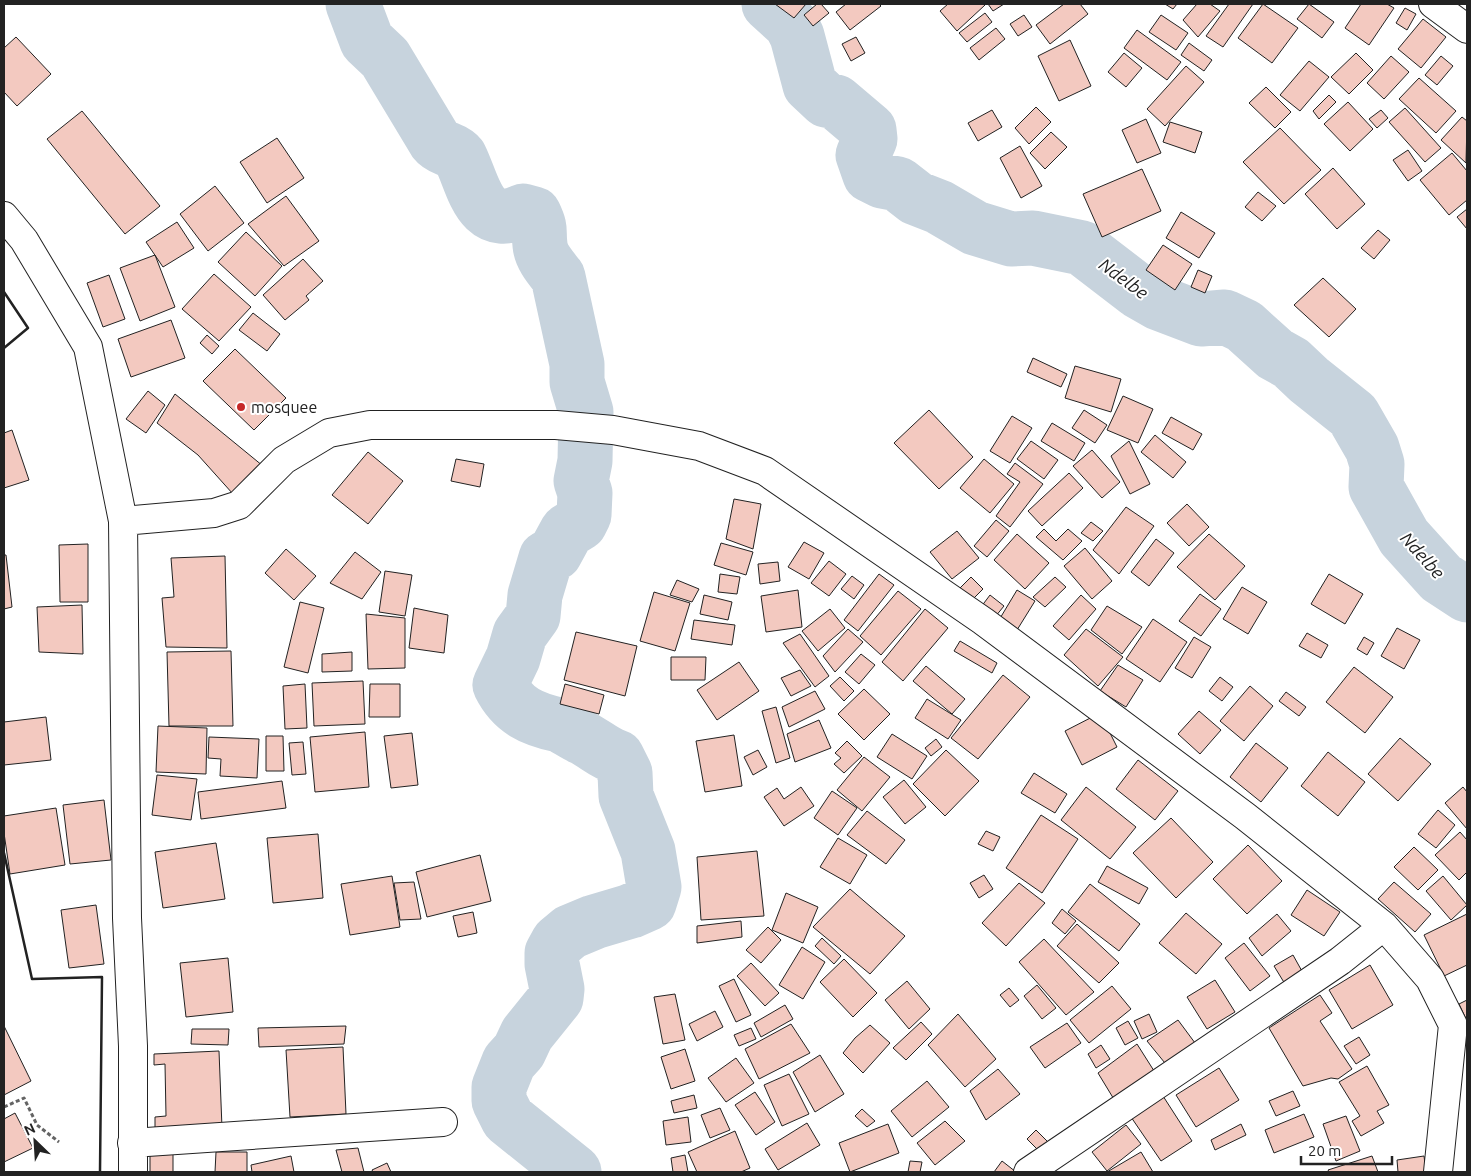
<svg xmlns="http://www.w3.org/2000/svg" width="1471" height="1176" font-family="Ubuntu,sans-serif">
<rect width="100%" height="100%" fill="#fff"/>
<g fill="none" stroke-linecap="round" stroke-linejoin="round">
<path stroke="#c7d3dd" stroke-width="55" d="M353 4 367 41 385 58 435 141C442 150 453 148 460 157 474 185 479 232 523 211L534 214C542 231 538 229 540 245 541 257 551 268 558 277L577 364V382L586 412 585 461 581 481 585 493 584 515 580 523 567 531 555 553 546 558 535 595 533 616 520 634 513 658 500 685C513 711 532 719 559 725 564 727 577 735 583 738 595 744 604 753 617 757L625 773 626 796 648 851 654 887 649 903 631 911 594 922 570 932 558 942 552 953V964L557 989 556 998 527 1034 519 1051 509 1062 499 1087V1101L508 1119 574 1172
M769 4 791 24 797 36 810 85 826 100 836 102 869 130 870 139 863 155 870 175 882 181 898 184 916 198 939 207 975 228 1011 239 1033 238 1082 248 1138 291 1159 303 1201 319 1225 317 1244 326 1275 354 1291 363 1309 380 1353 415 1372 448 1377 464 1376 487 1404 537 1441 578 1467 595"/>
</g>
<path fill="#f3c9c0" stroke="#222" d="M775 4H806L794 18Z
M817 4H821L829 13 813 26 804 15Z
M846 4H879L881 6 850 30 836 12Z
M948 4H984L985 5 957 31 940 11Z
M988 4H1004L993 11Z
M1064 4H1080L1088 14 1050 44 1036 25Z
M1165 4H1177L1173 9Z
M1197 4H1210L1220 11 1198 37 1183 20Z
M1229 4H1253L1223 47 1206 36Z
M1263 4 1298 28 1272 63 1238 38Z
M1309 4 1334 22 1322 38 1297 19Z
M1361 4H1387L1394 8 1369 45 1345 28Z
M1405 8 1416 14 1407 30 1396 23Z
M985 13 992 22 967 42 959 33Z
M1024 15 1032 27 1018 36 1010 24Z
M1161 15 1188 33 1176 50 1149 32Z
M1423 19 1446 37 1421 68 1398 49Z
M996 28 1005 39 979 60 970 48Z
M1137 30 1181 62 1167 80 1124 48Z
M16 37 51 74 17 106 4 92V48Z
M856 37 865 53 851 61 842 44Z
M1070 40 1091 86 1059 101 1038 56Z
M1189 43 1212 60 1204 71 1181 55Z
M1124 53 1142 68 1126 87 1108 72Z
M1356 53 1373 70 1349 94 1331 77Z
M1391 56 1409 72 1384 99 1367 83Z
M1441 56 1453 66 1437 85 1425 75Z
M1309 61 1329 77 1300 111 1280 95Z
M1186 66 1204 82 1165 126 1147 109Z
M1419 78 1456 111 1436 133 1399 99Z
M1266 87 1291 112 1275 128 1249 103Z
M1329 95 1336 102 1319 119 1313 111Z
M1348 102 1373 129 1350 151 1324 124Z
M1036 107 1051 122 1029 144 1015 128Z
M1405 108 1441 148 1425 162 1389 122Z
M992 110 1002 127 978 141 968 123Z
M1381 110 1388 118 1377 128 1369 119Z
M82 111 160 206 125 234 47 139Z
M1462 117 1467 121 1466 163 1441 140Z
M1146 119 1161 153 1137 163 1122 130Z
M1170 122 1202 132 1195 153 1163 142Z
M1280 128 1321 170 1284 204 1243 162Z
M1051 132 1067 147 1045 169 1030 153Z
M277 138 304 178 267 203 240 162Z
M1020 146 1042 186 1021 198 1000 158Z
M1408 150 1422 171 1408 181 1393 160Z
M1452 153 1467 171V200L1449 215 1420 180Z
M1333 168 1365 204 1337 229 1305 194Z
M1142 169 1161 211 1102 237 1083 194Z
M215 186 244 223 208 251 180 214Z
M1258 192 1276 206 1262 221 1245 207Z
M286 196 319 241 284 266 248 224Z
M1467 209V229L1457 217Z
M1181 212 1215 233 1199 258 1166 238Z
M177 222 194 248 163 267 146 242Z
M1378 230 1390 240 1374 259 1361 248Z
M246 232 282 266 255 296 218 262Z
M1163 245 1192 264 1175 290 1146 270Z
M155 255 175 307 140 321 120 268Z
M303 259 323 281 306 296 309 300 285 320 263 295Z
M1198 270 1212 276 1205 293 1191 287Z
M214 274 251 307 219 341 182 309Z
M109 275 125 319 103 327 87 283Z
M1323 278 1356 309 1329 337 1294 305Z
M253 313 280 334 267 351 239 330Z
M171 320 185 358 131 377 118 339Z
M207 335 219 346 212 354 200 343Z
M235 349 286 398 254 430 203 381Z
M1033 358 1067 374 1061 387 1027 372Z
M1075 366 1121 379 1111 412 1065 398Z
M148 391 165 405 146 433 126 419Z
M175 394 263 466 233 494 198 455 157 423Z
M1123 396 1153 409 1138 443 1107 430Z
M929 410 973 457 939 489 894 443Z
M1084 410 1107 425 1095 443 1072 428Z
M1012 416 1032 428 1010 463 990 451Z
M1171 417 1202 434 1193 450 1162 433Z
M1052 423 1085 443 1074 461 1041 441Z
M12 430 29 480 4 488V433Z
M1155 435 1186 462 1173 478 1141 452Z
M1031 441 1058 460 1044 479 1017 459Z
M1129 441 1150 484 1130 494 1111 456Z
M1092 450 1120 482 1102 498 1073 466Z
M368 452 403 481 368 524 332 495Z
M456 459 484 464 480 487 451 481Z
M984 459 1014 484 990 513 960 488Z
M1015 463 1043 484 1010 527 996 516 1020 482 1007 474Z
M1069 473 1083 488 1042 526 1028 511Z
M734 499 761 504 753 549 726 539Z
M1187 504 1209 527 1189 546 1167 523Z
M1126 507 1154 526 1119 574 1093 550Z
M996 520 1009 531 987 557 974 546Z
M1091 522 1103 531 1093 541 1081 533Z
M1044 529 1056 541 1068 529 1082 541 1063 560 1036 537Z
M957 531 979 558 952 579 930 552Z
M1017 534 1049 563 1025 589 994 560Z
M1209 534 1245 566 1215 600 1177 567Z
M1156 539 1174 553 1149 586 1131 572Z
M804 542 824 553 809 579 788 567Z
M721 543 753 552 746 575 714 565Z
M88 544V602H60L59 545Z
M1085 548 1112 581 1092 599 1064 566Z
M286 549 316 576 294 600 265 573Z
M355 552 381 572 362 599 330 583Z
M4 555H6L12 607 4 609Z
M225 556 227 648 166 647 162 598 174 597 171 558Z
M829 561 846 574 829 596 811 583Z
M778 562 780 581 760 584 758 564Z
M385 571 412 575 405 616 379 612Z
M720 574 740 577 737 594 718 592Z
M879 574 894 585 858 631 844 620Z
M1329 574 1363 594 1345 624 1311 604Z
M852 576 864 585 854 599 841 589Z
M971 577 983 589 970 602 958 590Z
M1055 577 1066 587 1045 607 1033 597Z
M677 580 699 589 692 602 670 595Z
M1242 587 1267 602 1248 634 1223 619Z
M798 590 802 627 766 632 761 596Z
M1017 590 1035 601 1017 630 999 620Z
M898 591 921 609 881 655 860 636Z
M654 592 690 603 675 651 640 641Z
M1200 594 1221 609 1201 636 1179 621Z
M704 595 732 602 728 620 700 614Z
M990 595 1004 606 995 617 981 607Z
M1081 595 1096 609 1069 640 1053 626Z
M300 602 324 608 308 673 284 667Z
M82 605 83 654 39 652 37 607Z
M1107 606 1142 627 1122 654 1091 630Z
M414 608 448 615 444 653 409 648Z
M830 609 845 628 818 651 802 631Z
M925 609 948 628 903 681 882 662Z
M366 614 405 618V668L368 669Z
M1153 619 1187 642 1160 682 1126 659Z
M694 620 735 625 732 645 691 639Z
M1397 628 1420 640 1404 669 1381 656Z
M848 629 863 642 835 672 823 656Z
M1086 629 1123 657 1098 686 1064 655Z
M576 632 637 646 625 696 564 680Z
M1307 633 1328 645 1321 658 1299 646Z
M800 634 829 676 815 687 783 643Z
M1194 637 1211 647 1192 678 1175 668Z
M1364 637 1374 643 1367 655 1357 649Z
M960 641 997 663 992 673 954 651Z
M231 651 233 726H169L167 652Z
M352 652V671L322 672V654Z
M861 654 875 665 859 684 845 672Z
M671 657H706L705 680H671Z
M739 662 759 691 717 720 697 690Z
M1118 665 1143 680 1126 707 1100 691Z
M926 666 965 699 952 714 913 681Z
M1354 667 1393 697 1365 733 1326 702Z
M800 670 811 686 791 696 781 678Z
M1003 675 1030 697 978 759 951 738Z
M840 677 854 691 844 701 830 686Z
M1220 677 1233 687 1222 701 1209 691Z
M363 681 365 724 314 726 312 683Z
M305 684 307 728 285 729 283 686Z
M370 684H400V717H369Z
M565 684 604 695 599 714 560 704Z
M1250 686 1273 706 1244 741 1220 721Z
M864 689 890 714 864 740 838 714Z
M815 691 825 709 789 727 782 707Z
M1286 692 1306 707 1299 716 1279 701Z
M927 699 961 720 948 739 915 718Z
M776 707 790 758 776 763 762 711Z
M1199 711 1221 730 1200 754 1178 734Z
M1100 713 1117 747 1082 765 1065 731Z
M46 717 51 760 4 765V722Z
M819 720 831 748 795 762 787 734Z
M158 726 207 728 206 774 156 772Z
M365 732 369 787 315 792 310 737Z
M412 733 418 785 391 788 384 736Z
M892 734 927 756 912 779 877 757Z
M734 735 742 786 705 792 696 741Z
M266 736H283L284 771H266Z
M209 737 259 739 257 778 220 776 221 759 208 758Z
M1400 738 1431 764 1398 801 1368 774Z
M936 739 942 747 931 756 925 748Z
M847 741 862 756 844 773 834 764 841 758 835 753Z
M303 742 306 774 292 775 289 743Z
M1256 743 1288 768 1261 802 1230 777Z
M758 750 767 767 753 775 744 757Z
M946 750 979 781 945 816 913 784Z
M1328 752 1365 782 1338 816 1301 786Z
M864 757 890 777 862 811 837 790Z
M1138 760 1178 791 1155 820 1116 789Z
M1034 773 1067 794 1055 813 1021 793Z
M157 775 197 779 191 820 152 815Z
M904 780 926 807 905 824 883 797Z
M282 781 286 808 201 819 198 792Z
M801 787 814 806 784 826 764 797 777 788 784 799Z
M1086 787 1136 827 1110 859 1061 820Z
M1463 787 1467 792V829L1445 803Z
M832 791 857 808 838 835 814 818Z
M104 800 111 860 70 864 63 805Z
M56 808 65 865 10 874 4 833V816Z
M1438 810 1455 825 1436 848 1418 834Z
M867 811 905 840 886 864 847 835Z
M1041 815 1078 839 1042 893 1006 868Z
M1171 818 1213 862 1176 898 1133 853Z
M986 831 1000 837 993 851 978 844Z
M1460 832 1467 840V872L1459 880 1435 855Z
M318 834 323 898 273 903 267 838Z
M838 838 867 855 850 884 820 867Z
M216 843 225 899 163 908 155 852Z
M1248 845 1282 881 1247 914 1213 879Z
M1414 847 1438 870 1418 890 1394 867Z
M757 851 764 916 701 920 697 857Z
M480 855 491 901 427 917 416 872Z
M1107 866 1148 888 1139 904 1098 882Z
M984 875 993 889 979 898 970 883Z
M392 876 400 927 350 935 341 884Z
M1443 876 1467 905 1451 920 1426 891Z
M414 882 421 919 400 920 394 883Z
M1394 882 1431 914 1415 932 1378 899Z
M1019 883 1045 903 1006 946 982 923Z
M1090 884 1140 924 1119 951 1068 912Z
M850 889 905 936 870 974 813 927Z
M1307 890 1340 912 1324 936 1291 915Z
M786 893 818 907 803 943 772 930Z
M96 905 104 964 69 968 61 910Z
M1062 909 1076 921 1065 934 1052 923Z
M473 912 477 933 458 937 453 916Z
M1186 913 1222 944 1196 974 1159 943Z
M1277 914 1291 931 1262 956 1249 938Z
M1467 914V965L1444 976 1424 935Z
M741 921 742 937 697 943V926Z
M1077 924 1119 963 1099 983 1057 946Z
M768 927 781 940 761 963 746 950Z
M822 938 841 956 834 964 815 946Z
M1044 939 1094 992 1066 1015 1019 962Z
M1244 943 1270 976 1250 991 1225 958Z
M802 947 825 962 803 999 779 985Z
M1293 955 1303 973 1285 984 1274 966Z
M228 958 233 1012 186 1017 180 963Z
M844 959 877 993 853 1017 820 982Z
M751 963 779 993 765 1006 737 976Z
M1370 965 1393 1005 1352 1029 1329 990Z
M734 979 751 1015 736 1022 719 986Z
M1215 980 1235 1012 1207 1029 1187 997Z
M907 981 930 1009 909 1029 885 1000Z
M1037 985 1056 1008 1042 1019 1024 996Z
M1112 986 1131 1009 1089 1043 1070 1020Z
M1009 988 1019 1000 1010 1007 1000 995Z
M675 994 685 1040 663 1044 654 997Z
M1320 995 1332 1013 1320 1021 1352 1069 1338 1079 1331 1078 1303 1086 1269 1028Z
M1467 1000V1021L1459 1004Z
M785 1005 793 1019 761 1037 754 1023Z
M715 1011 723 1027 697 1041 689 1024Z
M958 1014 996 1059 965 1087 928 1045Z
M1149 1014 1157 1032 1142 1039 1134 1021Z
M1178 1020 1198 1047 1169 1068 1147 1041Z
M1128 1021 1138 1038 1125 1045 1116 1028Z
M921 1022 932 1034 906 1060 893 1048Z
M1067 1023 1081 1043 1045 1068 1030 1047Z
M791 1024 810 1053 759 1079 745 1049Z
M870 1025 890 1043 863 1073 843 1053 855 1038Z
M4 1026 31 1081 4 1095Z
M346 1026 344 1044 259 1047 258 1028Z
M751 1028 756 1039 739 1046 734 1035Z
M192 1029H229L228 1045 191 1044Z
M1359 1037 1370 1055 1356 1064 1344 1046Z
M1137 1044 1156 1074 1115 1101 1098 1073Z
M1101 1045 1110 1059 1096 1068 1088 1054Z
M343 1047 346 1114 290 1117 286 1050Z
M685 1049 695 1081 671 1089 661 1057Z
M219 1051 222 1128 155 1131V1117L166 1116 165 1064 154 1065V1054Z
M820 1055 844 1094 815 1112 793 1072Z
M736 1058 754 1083 726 1102 708 1078Z
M1367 1066 1389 1105 1377 1111 1384 1123 1361 1136 1352 1121 1360 1116 1339 1082Z
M1219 1068 1239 1100 1196 1127 1176 1095Z
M998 1069 1020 1094 986 1120 970 1091Z
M789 1074 809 1114 782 1126 764 1085Z
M927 1081 949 1107 912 1137 891 1111Z
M1293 1091 1300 1106 1276 1116 1269 1101Z
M755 1092 775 1122 756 1135 735 1105Z
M694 1095 697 1108 674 1113 671 1101Z
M1163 1096 1192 1141 1161 1161 1131 1117Z
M720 1108 730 1130 710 1138 701 1115Z
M862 1109 875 1121 867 1127 855 1116Z
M15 1113 33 1148 4 1162V1119Z
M1304 1114 1314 1137 1274 1153 1265 1130Z
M1346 1116 1360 1151 1336 1161 1323 1124Z
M688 1117 691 1142 666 1145 663 1121Z
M945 1121 965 1141 935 1165 917 1143Z
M807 1123 820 1145 778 1170 765 1149Z
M888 1124 899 1153 850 1172 839 1143Z
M1241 1124 1246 1135 1215 1150 1211 1140Z
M1126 1125 1141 1144 1107 1171 1092 1152Z
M1036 1130 1049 1143 1040 1152 1027 1139Z
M735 1131 750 1168 741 1172H697L688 1152Z
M358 1148 364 1172H342L336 1150Z
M150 1150H173V1172H150Z
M216 1152H247V1172H215Z
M1141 1152 1153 1172H1107Z
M685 1155 688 1172H673L671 1158Z
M291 1156 294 1172H252L251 1165Z
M1372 1156 1378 1172H1329L1328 1170Z
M1424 1156 1426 1172H1398L1397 1160Z
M910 1161 922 1162 920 1172H908Z
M1002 1161 1016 1172H994Z
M387 1163 391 1172H373L372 1170Z"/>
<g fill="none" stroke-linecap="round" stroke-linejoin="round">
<g stroke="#222" stroke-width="30">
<path id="street" d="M1433 4 1467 29
M4 216 24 240 88 347 123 521 127 918 133 1046V1172
M123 521 214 513 239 505 284 460 329 433 370 425H556L613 430 699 446 765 471 983 621 1245 816 1384 926 1430 979 1453 1025 1438 1172
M132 1143 443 1122
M1028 1172 1340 961 1384 926"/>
</g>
<path stroke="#646464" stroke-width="3" stroke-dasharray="4 2.5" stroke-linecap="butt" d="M4 1107 24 1098 37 1125 59 1142"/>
<use href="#street" stroke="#fff" stroke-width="28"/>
<path stroke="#222" stroke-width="2.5" d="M4 292 28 328 4 348
M4 853 32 979 102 977 100 1172"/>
</g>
<circle fill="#c62828" stroke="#fff" stroke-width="2" cx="241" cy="407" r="5"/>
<g text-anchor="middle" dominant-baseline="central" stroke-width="4" stroke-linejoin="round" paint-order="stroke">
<g font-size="16" fill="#222" stroke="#fff" text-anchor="start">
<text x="251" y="407">mosquee</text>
</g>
<g font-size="18" font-style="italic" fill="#222" stroke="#fff">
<text transform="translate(1124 278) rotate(36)">Ndelbe</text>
<text transform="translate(1423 555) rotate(48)">Ndelbe</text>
</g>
</g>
<rect width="1471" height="1176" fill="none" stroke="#222222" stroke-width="10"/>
<g transform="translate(35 1141) rotate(335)" stroke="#ffffff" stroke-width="4" paint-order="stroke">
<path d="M0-4L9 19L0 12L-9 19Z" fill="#222222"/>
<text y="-8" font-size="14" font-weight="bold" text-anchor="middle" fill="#222222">N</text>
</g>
<path d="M1301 1156v8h91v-8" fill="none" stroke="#222222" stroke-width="2.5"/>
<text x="1308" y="1156" font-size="15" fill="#222222" stroke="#ffffff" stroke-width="4" paint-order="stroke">20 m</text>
</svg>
